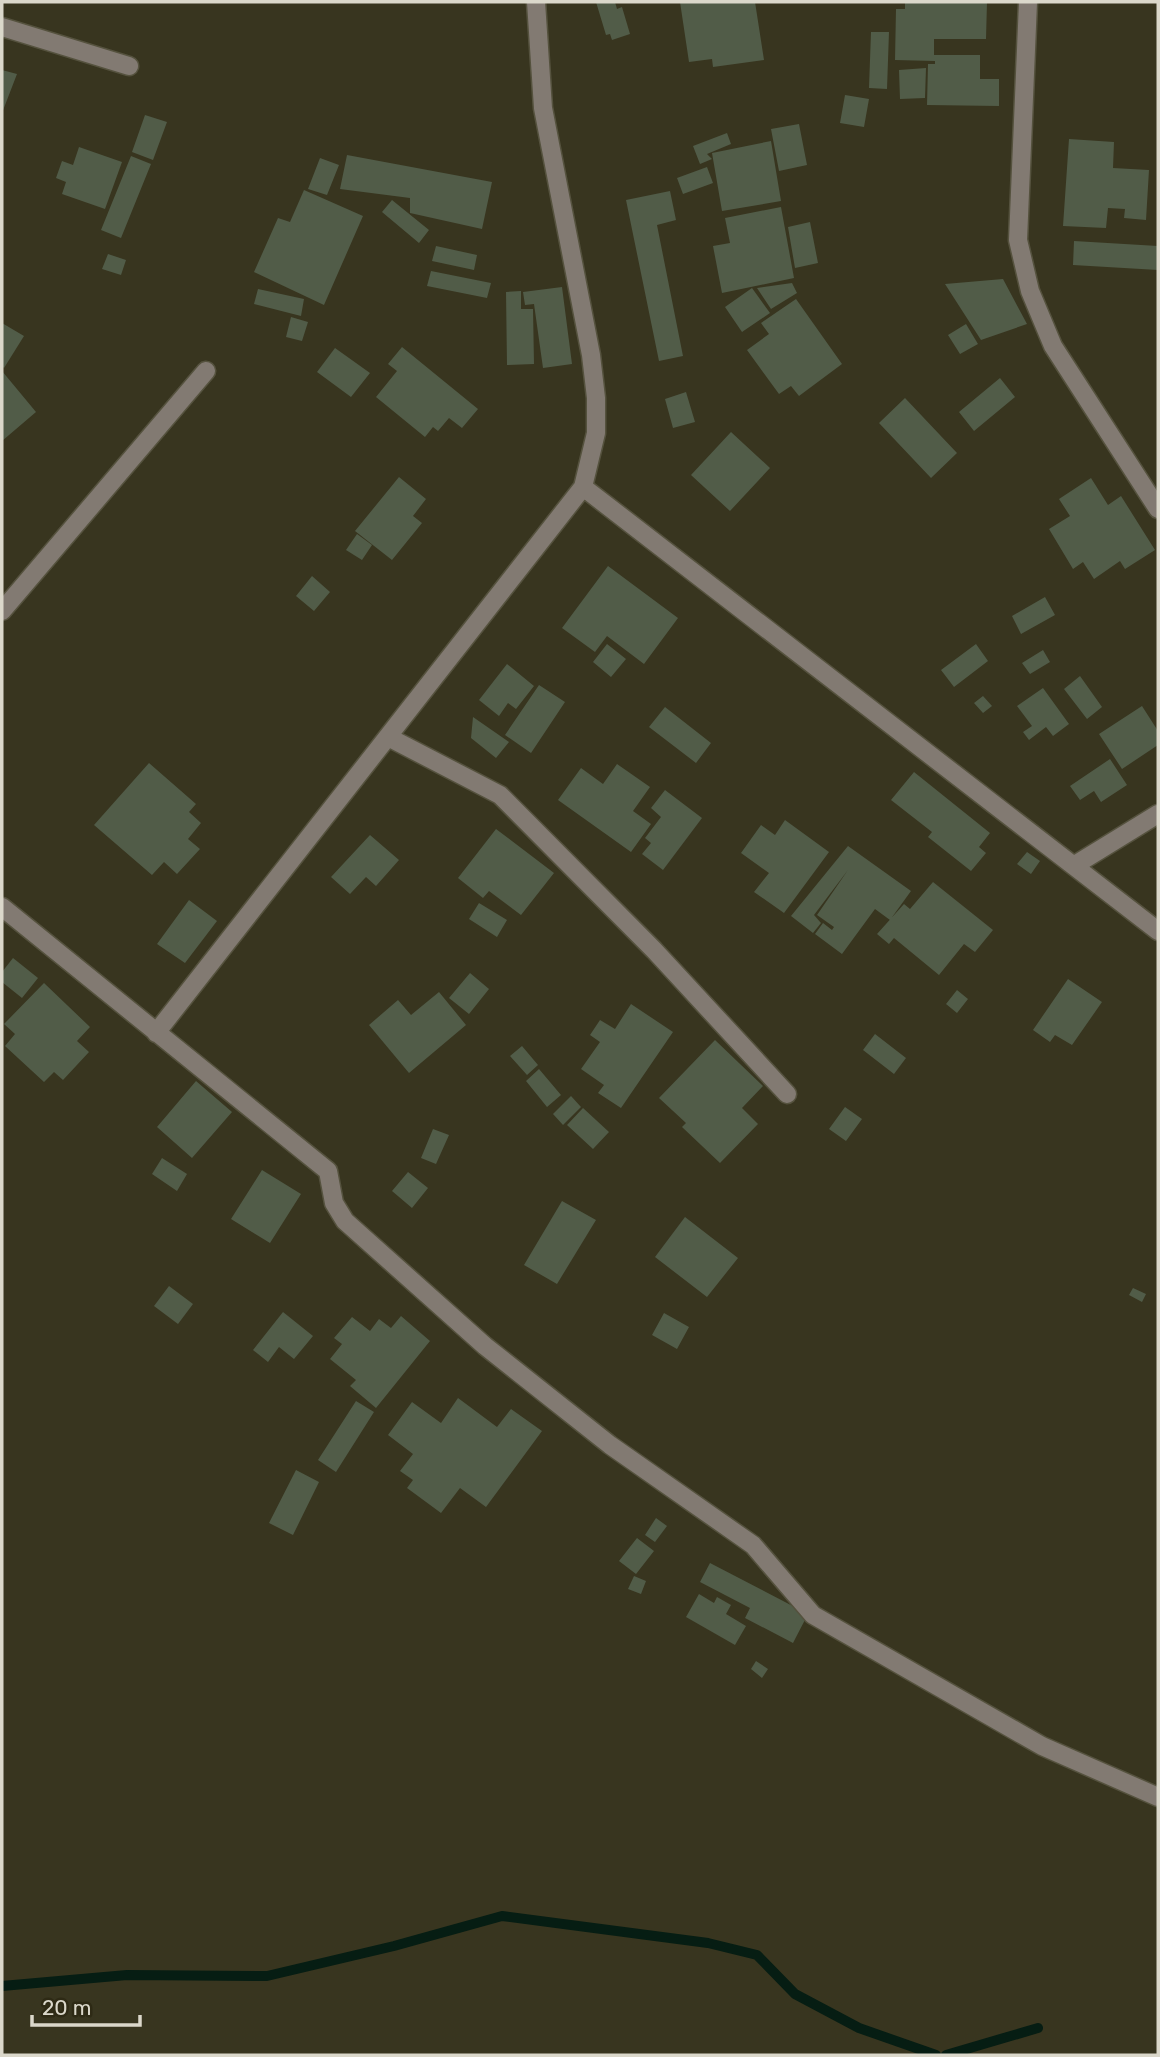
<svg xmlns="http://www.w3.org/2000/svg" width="1160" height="2057" font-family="Rubik,sans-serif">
<rect width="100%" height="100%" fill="#38351f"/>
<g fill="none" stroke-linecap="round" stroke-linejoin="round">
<path stroke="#061d13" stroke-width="10" d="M2 1986 127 1975 267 1976 394 1946 502 1916 708 1943 757 1955 795 1994 859 2028 936 2055
M946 2055 1038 2028"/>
</g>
<path fill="#515c48" d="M596 2H615L617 9 622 7 630 34 612 40 610 34 606 35Z
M680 2H755L764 60 713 67 712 59 689 62Z
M905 2H987L986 39H934V55H980V79H999V106L927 105 928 64H935V61L895 60 896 9H905Z
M871 32H889L887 89 869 88Z
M926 68 925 98 900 99 899 70Z
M2 70 17 74 2 113Z
M845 95 869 99 864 127 840 123Z
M145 115 167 122 153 160 132 152Z
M799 124 807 165 779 171 771 129Z
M727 133 731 144 707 154 712 159 700 164 693 146Z
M1069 139 1114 142 1113 168 1149 170 1146 220 1124 218 1125 209 1108 208 1106 228 1063 226Z
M771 141 781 201 722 211 712 153Z
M79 147 122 162 105 209 62 194 66 182 56 178 62 161 73 165Z
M347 155 492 182 482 229 410 213V198L340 189Z
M131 156 151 164 121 238 101 230Z
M320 158 339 165 327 195 308 189Z
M707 167 713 183 683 194 677 178Z
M304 190 363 216 324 305 254 272 278 218 290 222Z
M670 191 676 220 657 225 683 356 659 361 626 200Z
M392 200 429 230 419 243 382 212Z
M781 207 794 278 722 293 713 246 730 243 725 218Z
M810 222 818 263 795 268 788 227Z
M1074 241 1158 246V270L1073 265Z
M436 246 477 255 474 270 432 261Z
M108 254 126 260 121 275 102 269Z
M431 271 491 283 487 298 427 286Z
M1003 279 1027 324 981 340 945 284Z
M792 283 797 293 771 309 757 288Z
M562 287 572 364 543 368 534 304 525 305 523 292Z
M752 288 770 313 742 332 725 307Z
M258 289 304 299 301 316 254 304Z
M521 291V309H533L534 364 507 365 506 292Z
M796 299 842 364 799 396 791 386 779 394 747 350 769 334 761 323Z
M291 317 308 322 302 341 286 337Z
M2 323 24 336 4 368 2 366Z
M966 324 978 344 960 354 948 335Z
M402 347 478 409 462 428 449 418 438 431 433 427 425 437 376 397 397 371 388 364Z
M335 348 370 373 351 397 317 372Z
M2 371 36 412 2 441Z
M1000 378 1015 397 974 431 959 412Z
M686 392 695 422 673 428 665 399Z
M905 398 957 453 931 478 879 423Z
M731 432 770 468 730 511 691 475Z
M399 477 426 499 413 516 422 523 392 560 355 531Z
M1091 478 1108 505 1121 496 1155 550 1125 569 1120 561 1094 579 1083 562 1073 569 1049 529 1070 516 1059 499Z
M357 534 372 545 362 560 346 550Z
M608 566 678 618 644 664 607 636 595 652 562 628Z
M312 576 330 592 314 611 296 596Z
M1045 597 1055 615 1021 634 1012 616Z
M607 644 626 659 611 677 593 662Z
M976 644 988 661 954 687 941 670Z
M1043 650 1050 662 1030 674 1022 663Z
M507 664 534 686 516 709 508 703 499 716 479 700Z
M1080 676 1102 707 1087 719 1064 689Z
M539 685 565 702 531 753 505 735Z
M1043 688 1069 724 1053 736 1046 727 1029 740 1023 732 1032 726 1017 706Z
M983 696 992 706 983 713 974 703Z
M1142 706 1158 731V745L1122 769 1099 734Z
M665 707 711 743 696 763 649 727Z
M473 717 509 742 496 758 471 738Z
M1110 759 1127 785 1101 802 1094 791 1080 800 1070 786Z
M149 763 196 804 189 812 201 823 188 839 200 849 177 874 164 862 152 875 94 825Z
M617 764 650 787 633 811 651 824 631 852 558 800 581 768 603 784Z
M914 772 990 833 979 847 986 853 971 871 928 837 932 832 891 800Z
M665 790 702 818 663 870 642 854 651 843 645 838 661 817 651 808Z
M785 820 829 852 784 913 754 892 769 873 741 853 761 825 775 835Z
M496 829 554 873 521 915 489 891 483 898 458 878Z
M370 835 399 860 376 886 366 877 350 894 331 877Z
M848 846 911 891 890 920 875 909 842 954 815 934 823 923 832 930 834 927 817 915 848 870 814 915 821 923 813 933 791 916Z
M1027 852 1040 861 1031 874 1017 864Z
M933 882 993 930 975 952 964 944 939 975 894 938 889 944 877 934 904 904 910 909Z
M189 900 217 921 185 963 157 944Z
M479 903 507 920 497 937 469 919Z
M13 958 38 978 22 998 2 982V972Z
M470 973 489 989 469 1014 449 998Z
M1068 979 1102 1002 1072 1045 1055 1035 1050 1042 1033 1030Z
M44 983 90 1027 77 1041 89 1052 63 1080 54 1072 44 1082 5 1046 15 1034 4 1024Z
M957 990 968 999 957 1013 946 1004Z
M439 992 466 1025 409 1073 369 1025 398 1000 411 1015Z
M631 1004 673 1032 621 1108 598 1093 604 1085 581 1069 600 1042 590 1035 600 1020 615 1029Z
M875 1034 906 1058 894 1074 863 1050Z
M715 1040 763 1086 742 1108 758 1124 720 1163 682 1127 686 1123 659 1098Z
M522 1046 538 1065 527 1075 510 1056Z
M539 1069 561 1095 547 1107 526 1081Z
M196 1081 232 1112 192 1158 157 1127Z
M571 1096 581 1107 563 1125 553 1114Z
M845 1107 862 1119 846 1141 829 1129Z
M583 1108 609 1132 593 1149 567 1125Z
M433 1129 449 1135 436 1164 421 1158Z
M162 1158 187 1174 177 1191 152 1174Z
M262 1170 301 1194 270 1243 231 1219Z
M408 1172 428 1188 412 1208 392 1191Z
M562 1201 596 1220 557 1284 524 1265Z
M685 1217 738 1258 707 1297 655 1257Z
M169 1286 193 1304 178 1324 154 1306Z
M1133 1288 1146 1294 1142 1302 1129 1295Z
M283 1312 313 1336 294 1359 279 1347 268 1362 253 1350Z
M664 1313 689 1327 677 1349 652 1335Z
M401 1316 430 1341 376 1408 350 1386 356 1380 330 1359 342 1344 334 1338 352 1317 370 1331 379 1319 391 1328Z
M458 1398 497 1427 511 1409 542 1431 486 1507 460 1488 441 1513 407 1488 413 1480 400 1471 413 1454 388 1435 412 1402 441 1423Z
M356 1401 374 1412 336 1472 318 1460Z
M296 1470 319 1482 293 1535 269 1523Z
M656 1518 667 1526 655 1542 645 1535Z
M637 1538 654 1551 636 1574 619 1561Z
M710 1563 808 1614 793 1643 745 1618 750 1608 700 1582Z
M634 1576 646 1581 641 1594 628 1589Z
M699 1594 714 1603 717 1597 731 1605 726 1614 746 1626 735 1645 686 1617Z
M756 1661 768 1669 762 1678 751 1669Z"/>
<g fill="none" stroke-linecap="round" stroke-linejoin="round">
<g stroke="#55523e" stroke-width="21">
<path id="minor" d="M536 2 543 108 591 355 596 398V433L583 487 1158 931
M1028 2 1018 240 1030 291 1053 346 1158 509
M2 27 129 66
M2 611 206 371
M388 737 500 795 654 950 787 1094
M1075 865 1158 814
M2 907 328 1171 334 1203 345 1221 485 1346 610 1445 753 1545 813 1615 1042 1746 1158 1797
M156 1033 583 487"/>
</g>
<use href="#minor" stroke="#827a72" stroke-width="18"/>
</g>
<rect width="1160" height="2057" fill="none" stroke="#dbd8cb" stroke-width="7"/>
<path d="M32 2015v10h108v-10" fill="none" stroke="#dbd8cb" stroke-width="3.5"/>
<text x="42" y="2015" font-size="21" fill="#dbd8cb" stroke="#2e2a15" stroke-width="5" paint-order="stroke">20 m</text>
</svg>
